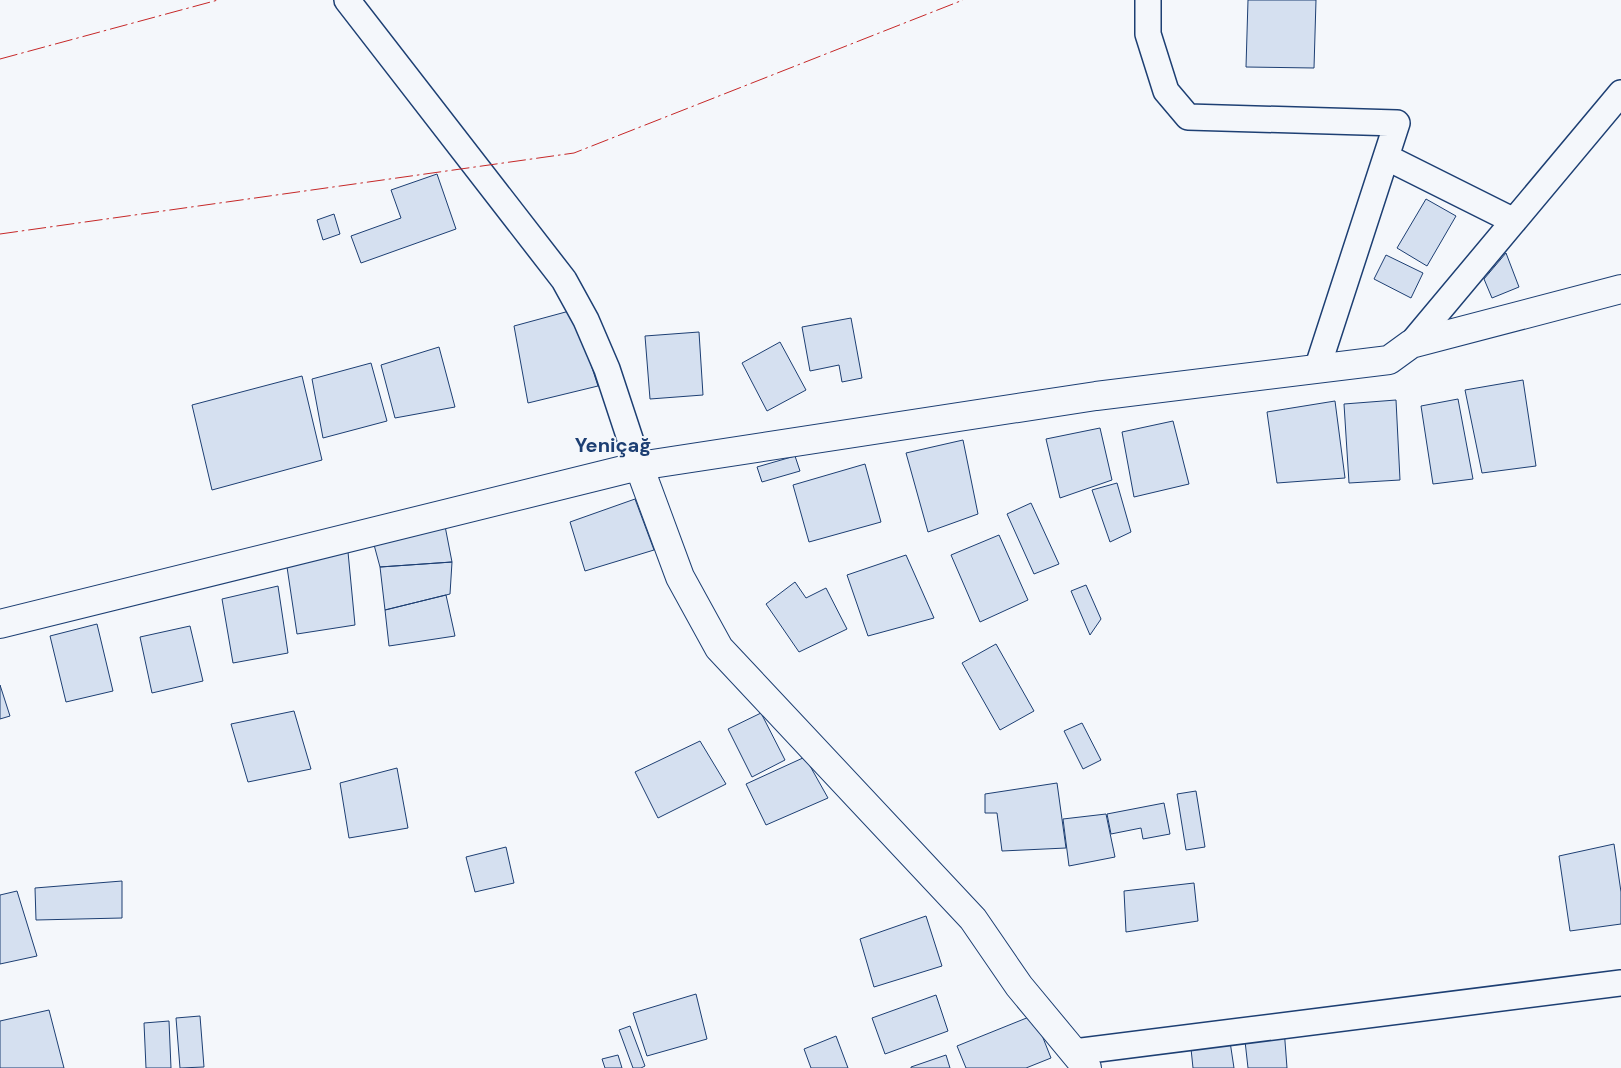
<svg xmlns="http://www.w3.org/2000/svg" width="1621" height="1068" font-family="'DM Sans',sans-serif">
<rect width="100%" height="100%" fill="#f4f7fb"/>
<path fill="#d5e0f0" stroke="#1d3f73" d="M1248 0H1316L1314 68 1246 67Z
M437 174 456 229 361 263 351 236 401 218 391 190Z
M1426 199 1456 216 1427 266 1397 248Z
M334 214 340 234 323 240 317 220Z
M1506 253 1519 287 1492 298 1484 279Z
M1386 255 1423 273 1411 298 1374 279Z
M573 310 598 386 528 403 514 326Z
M851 318 862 378 842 382 839 365 810 371 802 327Z
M699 332 703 395 650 399 645 336Z
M780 342 806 390 767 411 742 363Z
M439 347 455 407 395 418 381 365Z
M371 363 387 421 323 438 312 379Z
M302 376 322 460 212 490 192 405Z
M1523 380 1536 466 1482 473 1465 390Z
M1458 399 1473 479 1433 484 1421 406Z
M1396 400 1400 480 1349 483 1344 404Z
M1335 401 1345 478 1277 483 1267 412Z
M1173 421 1189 484 1134 497 1122 432Z
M1100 428 1112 480 1060 498 1046 439Z
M963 440 978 514 928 532 906 453Z
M795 456 800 471 762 482 757 467Z
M865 464 881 522 809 542 793 485Z
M1117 483 1131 532 1110 542 1092 490Z
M635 499 654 550 585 571 570 522Z
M1031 503 1059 564 1034 574 1007 514Z
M445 526 452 562 380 567 373 541Z
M999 535 1028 600 980 622 951 555Z
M348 552 355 625 297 634 287 567Z
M906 555 934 618 868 636 847 575Z
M452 562 450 594 385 610 380 567Z
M795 582 806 598 826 588 847 629 799 652 766 604Z
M1086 585 1101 619 1090 635 1071 591Z
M278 586 288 653 233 663 222 599Z
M446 595 455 636 389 646 385 610Z
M97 624 113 691 66 702 50 636Z
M190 626 203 681 152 693 140 637Z
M996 644 1034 711 1000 730 962 663Z
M0 685 10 716 0 719Z
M294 711 311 769 248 782 231 724Z
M761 713 785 760 752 777 728 729Z
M1082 723 1101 760 1083 769 1064 731Z
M700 741 726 784 658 818 635 772Z
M805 757 828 798 766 825 746 784Z
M397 768 408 828 349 838 340 783Z
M1057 783 1066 848 1002 851 997 813H985V794Z
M1196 791 1205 847 1186 850 1177 794Z
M1164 803 1170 834 1143 839 1141 828 1111 834 1107 814Z
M1106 814 1115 857 1069 866 1063 819Z
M1614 844 1621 892V924L1570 931 1559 856Z
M506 847 514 883 475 892 466 857Z
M122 881V918L36 920 35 888Z
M1194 883 1198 921 1126 932 1124 891Z
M17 891 37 956 0 964V895Z
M926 916 942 966 874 987 860 939Z
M696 994 707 1039 647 1056 633 1013Z
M936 995 948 1031 885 1054 872 1018Z
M49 1010 64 1068H0V1021Z
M1034 1015 1051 1058 1026 1068H966L957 1046Z
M200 1016 204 1067 180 1068 176 1018Z
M169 1021 171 1068H146L144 1023Z
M630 1026 645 1066 641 1068H633L619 1030Z
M1284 1028 1287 1068H1248L1244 1032Z
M1229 1035 1234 1068H1193L1190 1039Z
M836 1036 848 1068H811L804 1049Z
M618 1055 622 1068H605L602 1059Z
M946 1055 950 1068H911V1067Z"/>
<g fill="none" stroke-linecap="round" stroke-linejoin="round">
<g stroke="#1d3f73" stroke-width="28">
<path id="minor" d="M347 0 564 280 586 320 607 369 639 466
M1148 0V34L1166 91 1188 117 1397 123 1317 369
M1386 157 1514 221
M1411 344 1621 93
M1074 1052 1621 983"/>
</g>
<g stroke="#1d3f73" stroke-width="30">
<path id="tertiary" d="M639 466 680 577 719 648 973 919 1019 986 1087 1068
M0 624 639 466 1096 396 1389 360 1411 344 1621 289"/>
</g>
<use href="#minor" stroke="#f4f7fb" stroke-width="25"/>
<use href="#tertiary" stroke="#f4f7fb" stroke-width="28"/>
<path stroke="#c62828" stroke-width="1" stroke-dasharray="18 4 2.5 4" stroke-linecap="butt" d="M0 59 218 0
M0 234 574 153 963 0"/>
</g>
<g text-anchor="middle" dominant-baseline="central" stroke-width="4" stroke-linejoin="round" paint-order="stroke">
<g font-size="20" font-weight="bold" fill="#1d3f73" stroke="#f4f7fb">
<text x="613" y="445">Yeniçağ</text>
</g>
</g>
</svg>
